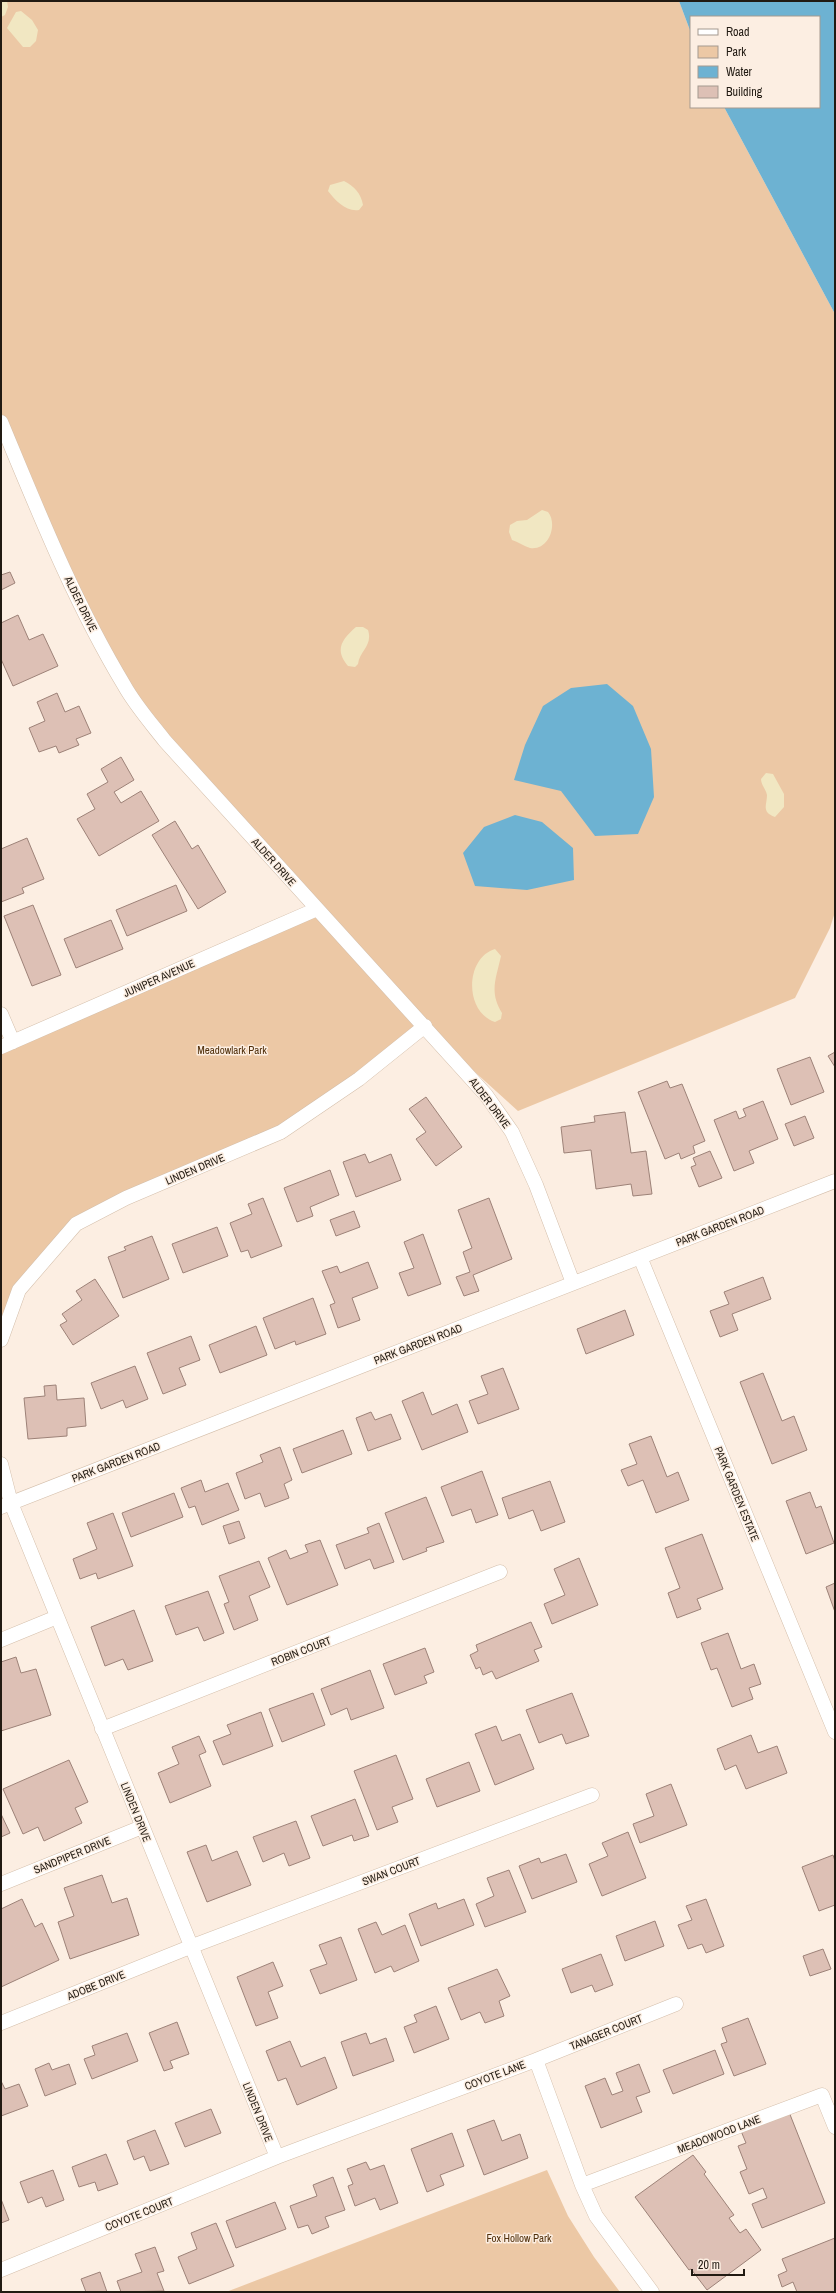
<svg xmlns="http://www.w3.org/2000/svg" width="836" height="2293" font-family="'Archivo Narrow',sans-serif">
<rect width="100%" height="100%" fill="#fceee2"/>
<path fill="#ecc8a5" d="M1 1H679L691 33V107H724L835 314V912L830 928 795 998 518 1111 424 1026 281 1132 76 1224 19 1290 1 1340V1047L317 909 124 687 1 422Z
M547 2170 568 2216 594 2257 620 2292H226Z"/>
<path fill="#f1e7c2" d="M1 1H7L8 7 5 15 1 17Z
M21 11 32 20 38 30 36 41 30 47H23L7 28 16 12Z
M344 181C354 186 361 193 363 205L359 210C346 212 336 201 328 191L330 185Z
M542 510 548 512C558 524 549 551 530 548 524 546 518 542 512 540L509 532 510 525 517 521 527 520Z
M356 627H363L368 630C373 646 360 650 358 664L355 667 348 666C334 650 342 639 356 627Z
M766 773 773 774 784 794V807L775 817C761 812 767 805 767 795 766 789 761 785 761 779Z
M495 949 501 956C496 979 489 992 502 1013L501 1019 495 1022C464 1012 465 958 495 949Z"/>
<path fill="#6db2d2" d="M679 1H835V314L724 107H819V17H691V33Z
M607 684 633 706 651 749 654 797 638 834 595 836 561 791 514 780 525 745 543 706 571 688Z
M515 815 542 822 573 848 574 880 527 890 475 886 463 853 484 827Z"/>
<path fill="#ddc0b5" stroke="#9d8278" d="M10 572 15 583 1 590V575Z
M18 615 29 640 43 634 58 666 13 686 1 659V623Z
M57 693 65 712 79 706 91 733 76 739 79 745 59 753 56 746 39 752 29 728 45 721 37 702Z
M121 757 134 780 114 792 121 803 141 791 159 821 99 856 77 819 95 809 87 794 108 782 101 769Z
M175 821 192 849 198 845 226 892 198 909 152 835Z
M27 838 44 879 22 888 24 893 1 902V849Z
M176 885 187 911 127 936 116 910Z
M33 905 61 975 32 986 4 916Z
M111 920 123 949 76 968 64 939Z
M835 1052V1067L828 1056Z
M810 1057 824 1092 791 1105 777 1069Z
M667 1081 670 1088 682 1084 705 1141 693 1146 695 1153 681 1159 679 1153 665 1159 638 1092Z
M426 1097 462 1147 436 1166 416 1139 426 1132 409 1109Z
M763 1101 778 1139 749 1151 754 1163 734 1171 714 1120 736 1111 739 1119 746 1116 743 1109Z
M625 1112 631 1153 646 1151 652 1194 633 1196 631 1184 596 1189 591 1150 564 1153 561 1127 595 1122 594 1116Z
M805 1116 814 1138 794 1146 785 1124Z
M710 1151 722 1178 699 1187 691 1167 696 1165 693 1158Z
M365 1154 369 1163 391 1154 401 1180 356 1197 343 1162Z
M330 1170 339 1195 310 1207 313 1216 297 1222 284 1188Z
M263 1198 282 1246 251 1258 248 1250 241 1252 230 1223 252 1214 248 1204Z
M489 1198 512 1259 473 1275 479 1291 464 1296 456 1277 470 1272 463 1252 472 1248 458 1210Z
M354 1211 360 1227 336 1236 330 1220Z
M217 1227 228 1256 183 1273 172 1244Z
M423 1234 441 1284 408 1296 399 1273 414 1268 404 1242Z
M152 1236 169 1279 123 1298 108 1257 126 1250 124 1247Z
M368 1262 378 1288 352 1298 360 1320 338 1328 330 1305 335 1303 322 1271 337 1266 340 1273Z
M763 1277 771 1299 732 1314 738 1330 720 1337 710 1311 729 1304 724 1292Z
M95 1279 119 1316 73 1345 60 1325 67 1321 62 1314 82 1300 76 1291Z
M313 1298 326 1334 296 1345 295 1341 275 1349 263 1318Z
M625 1310 634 1335 586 1354 577 1329Z
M256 1326 267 1355 220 1373 209 1345Z
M191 1336 200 1360 179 1368 186 1385 163 1394 147 1353Z
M135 1366 148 1399 126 1408 123 1400 101 1409 91 1383Z
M503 1368 519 1409 478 1424 469 1401 488 1394 481 1376Z
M763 1373 782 1421 794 1416 807 1450 772 1464 740 1382Z
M56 1385 57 1400 84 1398 86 1426 67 1428V1436L28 1439 24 1398 45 1396 44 1386Z
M423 1392 432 1415 457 1404 468 1432 422 1450 402 1401Z
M371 1412 375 1420 391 1414 401 1439 368 1451 356 1418Z
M343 1430 352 1454 302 1473 293 1449Z
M651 1436 667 1477 678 1472 689 1500 656 1513 643 1480 628 1486 621 1470 637 1464 629 1444Z
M280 1447 292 1480 284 1484 289 1498 265 1507 260 1493 245 1499 236 1473 263 1462 260 1455Z
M482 1471 498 1515 476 1523 471 1509 452 1516 441 1487Z
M201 1480 205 1492 228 1483 239 1510 202 1525 195 1506 189 1508 181 1488Z
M550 1481 565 1522 541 1531 533 1510 509 1519 502 1498Z
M810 1492 816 1508 821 1506 834 1543 806 1554 786 1501Z
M174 1493 183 1517 131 1537 122 1513Z
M426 1497 444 1542 426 1548 427 1551 403 1560 385 1513Z
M113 1513 133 1566 98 1579 96 1573 80 1579 73 1559 97 1549 87 1523Z
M239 1521 245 1538 229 1544 223 1526Z
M379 1523 394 1562 374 1569 370 1559 345 1569 336 1545 369 1533 367 1528Z
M702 1534 723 1589 697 1599 701 1609 677 1618 668 1593 680 1588 665 1548Z
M320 1540 338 1585 287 1605 268 1558 286 1550 290 1559 308 1552 305 1545Z
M579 1558 598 1605 552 1624 544 1604 565 1595 554 1569Z
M259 1561 270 1587 249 1596 258 1620 234 1630 224 1604 229 1602 219 1576Z
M835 1583V1612L826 1587Z
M208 1591 224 1633 204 1641 198 1627 176 1635 165 1606Z
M134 1610 153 1661 128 1670 123 1659 105 1666 91 1627Z
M531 1622 542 1647 534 1650 539 1661 496 1679 492 1671 483 1675 480 1667 476 1669 470 1655 478 1651 476 1645Z
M728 1633 741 1669 754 1664 761 1684 749 1688 753 1699 732 1707 717 1668 711 1670 701 1643Z
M425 1648 434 1672 424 1676 427 1683 395 1695 383 1664Z
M16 1657 21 1673 36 1669 51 1715 1 1731V1662Z
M370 1670 384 1708 351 1720 347 1708 331 1715 321 1689Z
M313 1693 325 1725 282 1742 269 1709Z
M572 1693 589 1736 566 1744 562 1734 539 1743 526 1710Z
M261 1712 273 1746 223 1765 213 1741 231 1734 227 1725Z
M496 1726 502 1741 520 1734 534 1769 495 1785 475 1734Z
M751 1735 758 1753 777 1746 787 1773 746 1789 736 1765 725 1770 717 1749Z
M199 1736 206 1752 199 1755 211 1786 170 1803 158 1773 179 1764 172 1747Z
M396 1755 413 1799 392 1807 398 1822 377 1830 354 1771Z
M69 1760 88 1802 75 1808 82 1823 44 1841 38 1827 23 1834 3 1789Z
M469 1762 480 1791 437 1807 426 1779Z
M671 1784 687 1825 640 1843 633 1824 654 1816 646 1794Z
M355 1799 369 1836 354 1841 352 1835 323 1846 311 1816Z
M1 1814 10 1833 1 1837Z
M296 1821 310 1858 289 1866 284 1853 263 1862 253 1837Z
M628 1832 646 1878 602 1896 589 1864 608 1856 602 1843Z
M206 1845 212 1861 237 1851 251 1885 207 1902 187 1852Z
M566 1854 577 1882 532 1899 519 1866 539 1858 541 1863Z
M833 1855 835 1861V1905L819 1911 802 1867Z
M509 1870 526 1912 485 1927 476 1904 494 1896 487 1878Z
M102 1875 112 1903 127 1898 139 1935 70 1959 58 1922 74 1916 64 1888Z
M22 1899 35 1927 42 1923 59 1960 1 1987V1909Z
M464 1899 474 1925 421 1946 409 1914 436 1903 438 1909Z
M706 1899 724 1946 706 1953 702 1944 688 1949 678 1925 692 1920 686 1906Z
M655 1921 664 1946 625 1961 616 1936Z
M376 1922 382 1935 405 1925 419 1961 394 1972 391 1966 375 1973 358 1929Z
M341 1937 357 1980 320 1994 310 1970 327 1964 319 1945Z
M823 1949 831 1969 810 1976 803 1956Z
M601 1954 613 1985 595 1992 592 1985 571 1993 562 1969Z
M273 1962 283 1986 268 1992 278 2018 256 2026 237 1977Z
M497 1969 510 1996 499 2001 504 2016 485 2023 480 2012 461 2020 448 1988Z
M436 2006 449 2039 414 2053 404 2027 417 2022 414 2015Z
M748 2018 766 2064 734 2076 721 2044 727 2042 722 2028Z
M177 2022 189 2054 170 2061 173 2068 164 2071 149 2033Z
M127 2033 138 2061 92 2079 84 2059 95 2055 92 2046Z
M366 2033 370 2044 386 2038 394 2061 353 2076 341 2042Z
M290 2041 301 2067 325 2057 337 2088 297 2105 286 2078 278 2081 266 2051Z
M715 2050 724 2074 673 2094 663 2070Z
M49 2063 52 2070 69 2064 76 2084 45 2096 35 2069Z
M639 2064 650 2092 636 2097 642 2112 601 2128 585 2086 605 2078 612 2095 623 2091 616 2073Z
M1 2081 5 2089 19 2084 28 2106 1 2116Z
M211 2109 221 2133 185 2147 175 2123Z
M789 2112 825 2203 762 2228 752 2204 767 2198 763 2188 749 2194 740 2172 747 2169 738 2146 746 2143 741 2131Z
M494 2120 502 2141 520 2134 528 2158 484 2175 467 2130Z
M155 2130 169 2164 150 2171 144 2156 134 2160 127 2141Z
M452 2133 464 2166 440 2175 444 2185 427 2192 411 2149Z
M106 2154 118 2184 98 2191 95 2182 79 2187 72 2167Z
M693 2155 706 2172 704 2174 734 2215 729 2218 740 2233 746 2229 761 2250 707 2290 691 2269 689 2270 635 2197Z
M366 2162 370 2170 384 2165 398 2203 380 2210 375 2198 355 2206 348 2186 353 2184 347 2169Z
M53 2170 64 2200 46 2207 42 2197 28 2203 20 2182Z
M333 2177 345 2210 325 2217 329 2227 312 2234 308 2225 298 2228 290 2206 317 2196 313 2185Z
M1 2199 9 2220 1 2223Z
M275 2202 286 2229 236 2248 226 2221Z
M216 2223 234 2266 189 2284 178 2257 197 2249 191 2233Z
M835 2238V2292H797L793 2282 782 2287 778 2275 787 2271 782 2259Z
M155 2247 164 2271 157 2273 164 2291 121 2292 117 2281 142 2272 135 2254Z
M100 2272 107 2292H86L81 2279Z"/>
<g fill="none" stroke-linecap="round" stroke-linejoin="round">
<g stroke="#d4bfab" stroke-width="15">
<path id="street" d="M1 422C38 511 74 602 124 685 135 705 151 723 165 741L486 1095 512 1132 536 1185 573 1283
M1 1014 13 1042
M1 1047 317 909
M640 1257 835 1732
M1 1340 19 1290 76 1224 126 1198 281 1132 359 1079 425 1026
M1 1464 11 1503 277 2157
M1 1507 835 1181
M1 1640 57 1617
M102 1729 500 1572
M1 1884 142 1827
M1 2023 190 1947 592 1795
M536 2060 676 2004
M582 2185 822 2095 835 2127
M1 2270 277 2157 536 2060 582 2185 596 2216 652 2292"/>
</g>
<use href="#street" stroke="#fff" stroke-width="14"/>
</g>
<g text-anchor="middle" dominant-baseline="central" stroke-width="3" stroke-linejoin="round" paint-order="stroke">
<g font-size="11" fill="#211a12" stroke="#fceee2">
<text transform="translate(81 604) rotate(64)">ALDER DRIVE</text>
<text transform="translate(274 862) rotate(48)">ALDER DRIVE</text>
<text transform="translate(159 978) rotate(-24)">JUNIPER AVENUE</text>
<text transform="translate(490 1103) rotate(53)">ALDER DRIVE</text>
<text transform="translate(195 1169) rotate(-23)">LINDEN DRIVE</text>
<text transform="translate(720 1226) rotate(-21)">PARK GARDEN ROAD</text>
<text transform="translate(418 1344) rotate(-21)">PARK GARDEN ROAD</text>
<text transform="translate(116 1462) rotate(-21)">PARK GARDEN ROAD</text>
<text transform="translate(737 1494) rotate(68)">PARK GARDEN ESTATE</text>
<text transform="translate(301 1651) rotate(-21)">ROBIN COURT</text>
<text transform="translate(136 1812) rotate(68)">LINDEN DRIVE</text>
<text transform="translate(72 1855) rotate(-22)">SANDPIPER DRIVE</text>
<text transform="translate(391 1871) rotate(-21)">SWAN COURT</text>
<text transform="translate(96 1985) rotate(-22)">ADOBE DRIVE</text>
<text transform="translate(606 2032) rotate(-22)">TANAGER COURT</text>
<text transform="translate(495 2075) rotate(-21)">COYOTE LANE</text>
<text transform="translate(258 2112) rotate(68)">LINDEN DRIVE</text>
<text transform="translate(719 2134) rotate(-21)">MEADOWOOD LANE</text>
<text transform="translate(139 2214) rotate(-22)">COYOTE COURT</text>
</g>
<g font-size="11" fill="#51300b" stroke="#fceee2">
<text x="232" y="1050">Meadowlark Park</text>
<text x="519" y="2238">Fox Hollow Park</text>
</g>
</g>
<rect width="836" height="2293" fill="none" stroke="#211a12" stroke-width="4"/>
<rect x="690" y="16" width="130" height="92" fill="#fceee2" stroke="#a4998f"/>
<rect x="698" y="29" width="20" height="6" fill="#ffffff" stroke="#a4998f"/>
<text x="726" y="36" font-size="12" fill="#211a12">Road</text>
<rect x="698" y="46" width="20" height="12" fill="#ecc8a5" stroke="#a4998f"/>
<text x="726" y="56" font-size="12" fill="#211a12">Park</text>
<rect x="698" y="66" width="20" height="12" fill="#6db2d2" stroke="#a4998f"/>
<text x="726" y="76" font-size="12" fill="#211a12">Water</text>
<rect x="698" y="86" width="20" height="12" fill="#ddc0b5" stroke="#a4998f"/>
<text x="726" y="96" font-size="12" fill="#211a12">Building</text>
<path d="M692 2269v6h52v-6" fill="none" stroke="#211a12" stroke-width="2"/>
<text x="698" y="2269" font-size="12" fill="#211a12" stroke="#fceee2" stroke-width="3" paint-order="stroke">20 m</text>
</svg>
